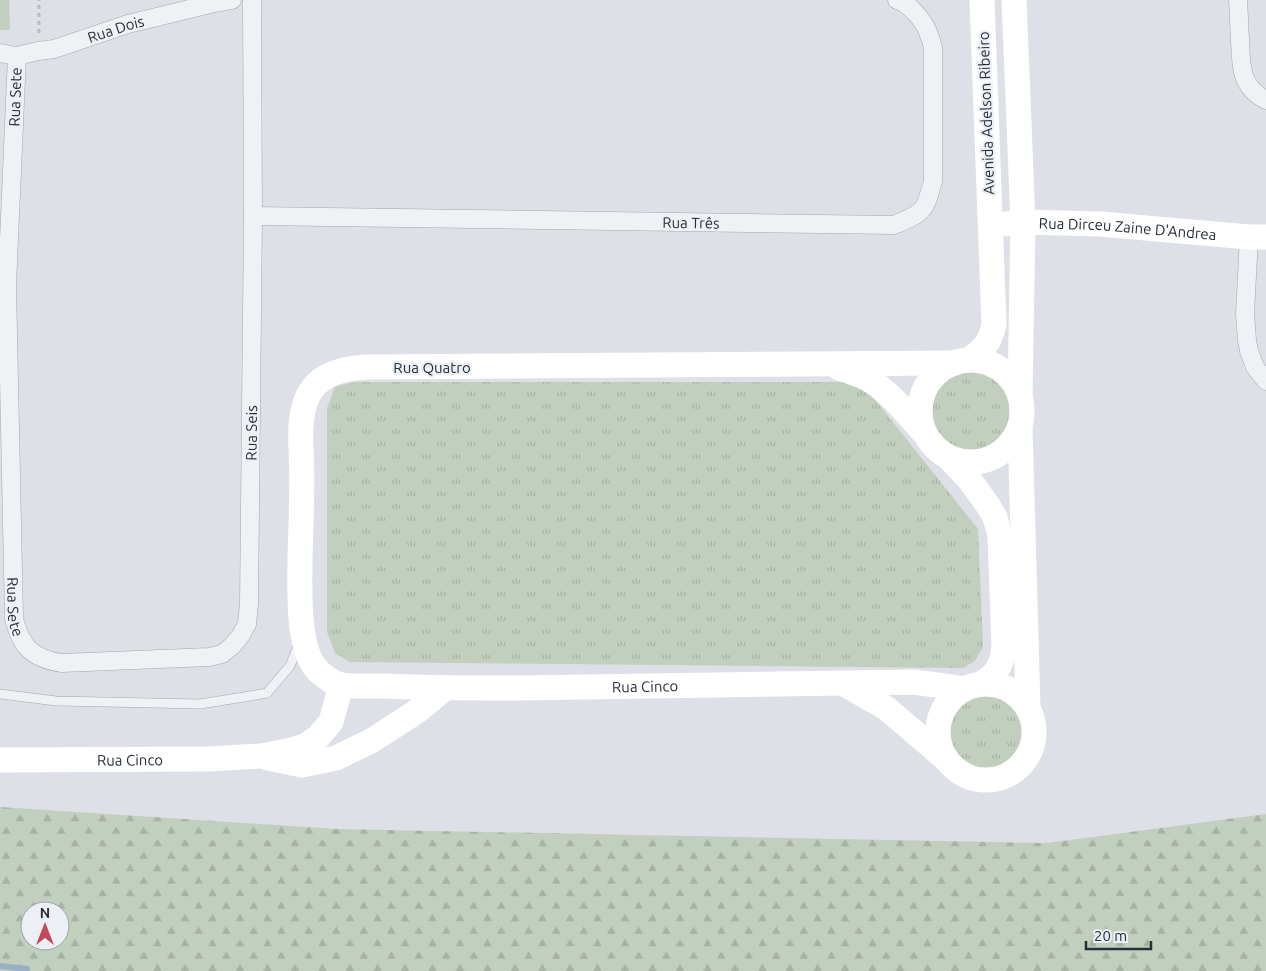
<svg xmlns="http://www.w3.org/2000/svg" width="1266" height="971" font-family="Ubuntu,sans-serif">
<defs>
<pattern id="grass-tufts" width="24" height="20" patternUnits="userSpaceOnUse" patternTransform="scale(1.25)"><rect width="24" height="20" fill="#c3cfbe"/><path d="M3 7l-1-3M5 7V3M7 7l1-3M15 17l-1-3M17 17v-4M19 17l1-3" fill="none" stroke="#a8b2a4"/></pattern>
<pattern id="forest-firs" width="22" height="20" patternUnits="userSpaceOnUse" patternTransform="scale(1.25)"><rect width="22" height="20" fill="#c3cfbe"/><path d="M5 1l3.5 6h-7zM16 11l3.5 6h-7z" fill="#a8b2a4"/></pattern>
</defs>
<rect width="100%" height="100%" fill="#dde0e6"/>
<path fill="url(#grass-tufts)" d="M930 410a40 40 0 1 1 80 0a40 40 0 1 1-80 0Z
M352 382H841L869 392 978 529 983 647 975 661 963 668 350 662 335 653 327 632V408L335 387Z
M948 731a37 37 0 1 1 74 0a37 37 0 1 1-74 0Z"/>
<path fill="url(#forest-firs)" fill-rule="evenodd" d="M0 807 337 829 1047 843 1266 814V971H0ZM30 911H60V941H30Z"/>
<path fill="#c3cfbe" d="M0 0H9L10 30H0Z"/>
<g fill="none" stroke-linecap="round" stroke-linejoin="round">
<path stroke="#99afc4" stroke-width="6" d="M0 966 27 969"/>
<g stroke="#a3a7af" stroke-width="10">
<path id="lane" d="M0 694 56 701 200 704 244 697 267 693 290 666 299 644"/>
</g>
<g stroke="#a3a7af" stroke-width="19">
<g id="street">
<path d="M1238 0C1239 13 1239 26 1240 39 1241 65 1240 87 1266 100"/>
<path id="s1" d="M0 53 17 56 38 51 54 49 128 24 210 4 232 0"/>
<path id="s2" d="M17 56 7 285 14 619C21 647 33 659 62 663L209 657 222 654 232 646 241 635 247 624 249 604 253 216 252 0"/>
<path id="s3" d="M253 216 894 225C923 213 925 212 933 181V48C932 43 930 37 928 32 924 21 909 3 897 0"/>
<path d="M1249 237 1245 314 1247 340 1249 351 1255 367 1266 381"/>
</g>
</g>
<path stroke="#b7bbc0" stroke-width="3" stroke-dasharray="4 4" stroke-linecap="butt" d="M39 33V0"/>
<use href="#lane" stroke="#eff1f4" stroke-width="9"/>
<use href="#street" stroke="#eff1f4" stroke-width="18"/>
<g stroke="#fff" stroke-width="25">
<path d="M1014 0 1023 222 1020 395"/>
<path id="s4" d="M1007 224 1023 222 1100 224 1249 237H1266"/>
<path d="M968 360C983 351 990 342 994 325L982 0"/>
<circle cx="971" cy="411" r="51"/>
<path id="s5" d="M955 363 368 367C312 369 298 396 301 448 303 485 301 522 300 558 300 588 297 641 314 666 320 674 331 682 341 685 351 687 373 686 384 686 427 688 470 688 513 688 647 686 781 683 914 682L965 689"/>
<path d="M839 368C849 371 859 374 868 379 890 392 907 414 924 433"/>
<path d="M1020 428 1028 708"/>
<path d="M947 456 969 479 987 504 995 517 1000 536 1004 647C1001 667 998 673 981 684"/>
<path d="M844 684 886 708 946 759"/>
<circle cx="986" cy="732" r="48"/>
<path d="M268 758 302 765 336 758 371 741 416 712 444 689"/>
<path id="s6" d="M0 760 208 759 261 756 287 751 305 746 318 737 331 722 341 685"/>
</g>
</g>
<g text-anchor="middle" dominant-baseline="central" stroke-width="4.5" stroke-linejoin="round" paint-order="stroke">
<g font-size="15" fill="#272f3b" stroke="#eceff4">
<text stroke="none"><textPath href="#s1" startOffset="120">Rua Dois</textPath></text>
<text transform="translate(15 97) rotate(-88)">Rua Sete</text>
<text transform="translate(986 113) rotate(-92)">Avenida Adelson Ribeiro</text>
<text stroke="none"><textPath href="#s3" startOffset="438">Rua Três</textPath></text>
<text stroke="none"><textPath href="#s4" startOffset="121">Rua Dirceu Zaine D'Andrea</textPath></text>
<text x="432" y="367">Rua Quatro</text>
<text stroke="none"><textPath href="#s2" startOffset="1025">Rua Seis</textPath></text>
<text stroke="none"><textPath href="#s2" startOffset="551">Rua Sete</textPath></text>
<text stroke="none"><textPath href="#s5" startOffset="1268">Rua Cinco</textPath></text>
<text stroke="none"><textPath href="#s6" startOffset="130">Rua Cinco</textPath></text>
</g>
</g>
<g transform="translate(45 926)"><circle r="24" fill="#eceff4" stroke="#9da2aa"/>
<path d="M0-4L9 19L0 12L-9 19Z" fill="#c5475c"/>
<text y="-8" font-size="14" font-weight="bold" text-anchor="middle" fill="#272f3b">N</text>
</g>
<path d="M1086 941v8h65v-8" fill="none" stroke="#272f3b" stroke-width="2.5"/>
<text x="1094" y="941" font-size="15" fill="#272f3b" stroke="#eceff4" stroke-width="4" paint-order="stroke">20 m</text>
</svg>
